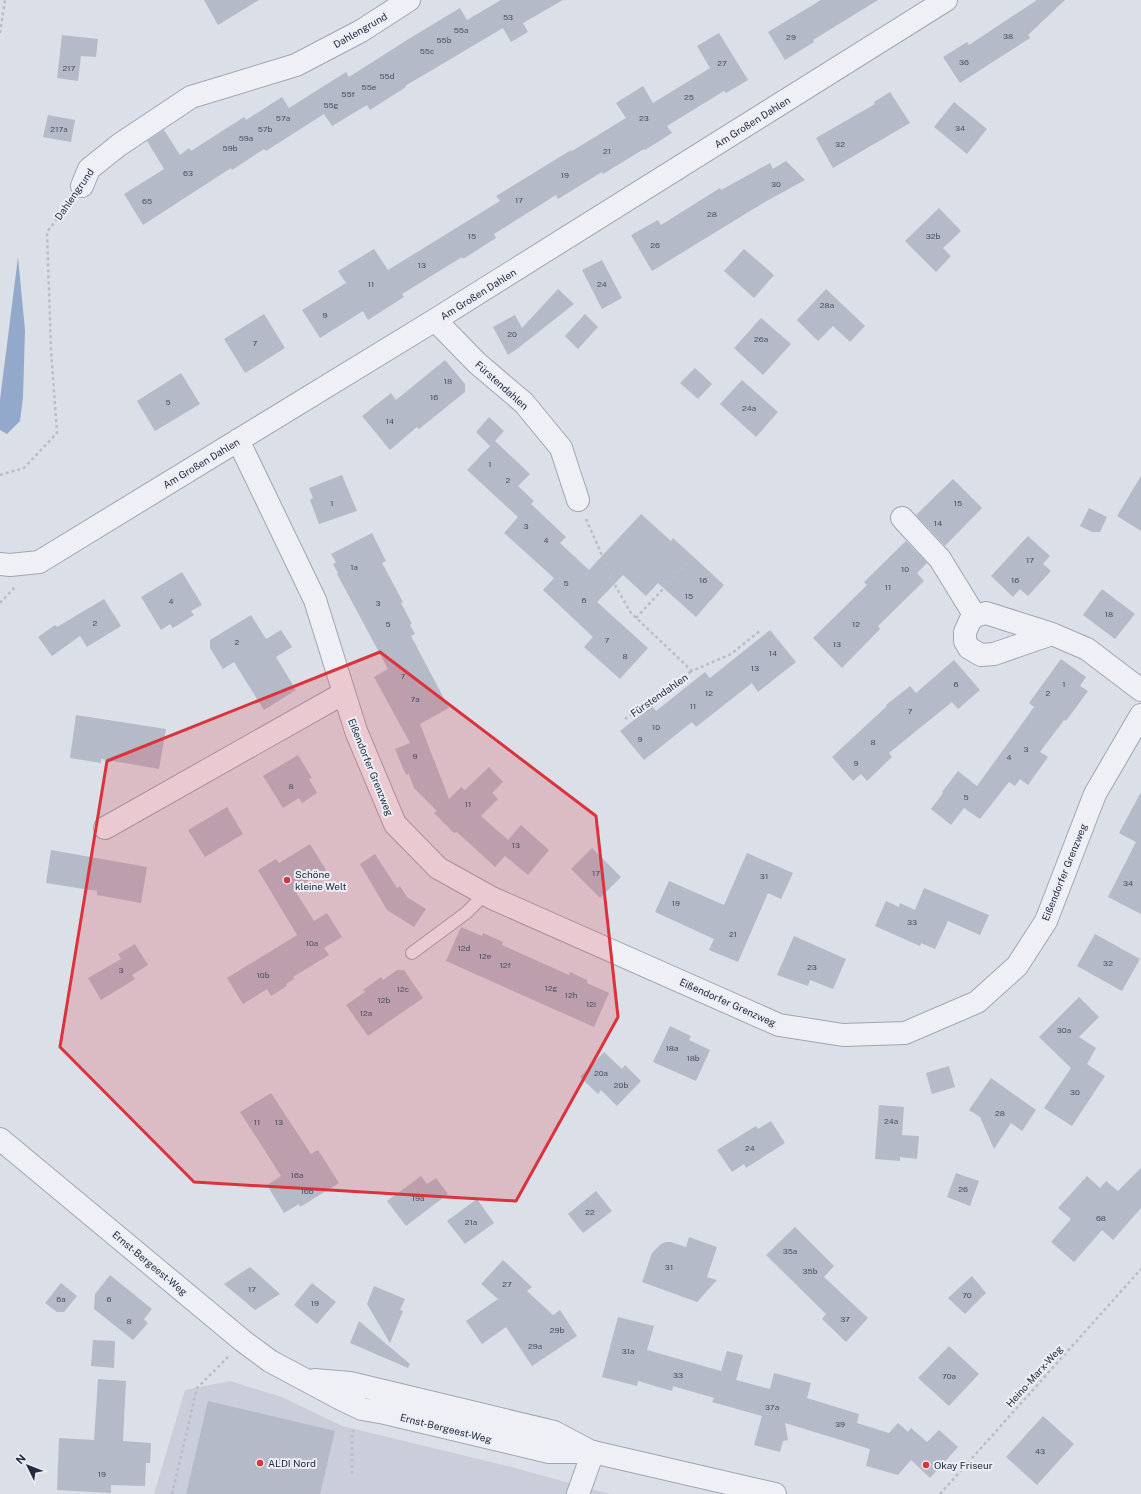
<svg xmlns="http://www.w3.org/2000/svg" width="1141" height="1494" font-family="'Public Sans',sans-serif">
<rect width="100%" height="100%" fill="#dbdfe8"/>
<path fill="#c9ceda" d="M230 1381 282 1397 342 1426 511 1467 610 1494H154L185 1390Z"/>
<path fill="#92a9cc" d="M18 257 25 330 23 397 20 421 7 434 0 430V400Z"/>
<path fill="#b5bac8" d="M204 0H259L218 25Z
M501 0H563L523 23 528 32 511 42 503 28 405 86 406 87 370 110 367 105 332 126 324 114 266 151 264 149 232 170 231 168 143 225 124 194 164 169 147 141 164 130 180 155 189 148 191 151 244 117 246 120 282 97 289 108 346 72 349 77 407 40 460 8 467 20Z
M821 0H878L813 40 814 42 785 60 768 32Z
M1037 0H1065L1028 35 1030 38 960 83 943 57 967 42 969 45Z
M719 33 748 80 726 93 724 91 667 126 672 133 645 150 644 149 603 174 602 172 558 199 556 195 494 234 496 238 463 259 462 257 402 294 404 297 368 320 363 311 320 338 302 310 346 283 338 271 374 249 388 270 500 201 496 196 571 150 572 151 626 118 616 103 643 86 653 103 710 68 697 46Z
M62 35 98 39 96 57 81 56 78 81 57 78Z
M890 92 910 123 833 168 816 138 875 104 874 102Z
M954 102 987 129 967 154 934 127Z
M48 115 75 120 71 142 43 137Z
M786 161 805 180 765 202 652 271 631 235 658 220 661 225 720 188 721 190 770 163 773 169Z
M939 208 961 231 943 248 951 256 936 272 905 241Z
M744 249 774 275 754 298 724 271Z
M602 260 622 298 602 309 582 270Z
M558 289 574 304 517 349 508 355 493 327 515 315 522 328Z
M826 289 865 326 850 342 833 326 818 341 797 320Z
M264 314 285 348 245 373 224 339Z
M585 314 598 327 578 349 565 336Z
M761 318 791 344 763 375 734 348Z
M445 360 465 384V392L419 429 417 427 390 450 362 416 391 393 396 400Z
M695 368 712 384 698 399 680 383Z
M181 373 200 404 155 431 137 401Z
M742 380 778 412 756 437 720 404Z
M489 417 504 431 495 441 530 474 518 486 534 501 531 504 566 537 560 543 589 570 641 514 671 541 673 538 724 585 696 617 658 583 646 596 623 575 597 602 648 648 620 679 584 647 593 637 543 590 554 578 504 533 518 517 467 470 490 446 476 432Z
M342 475 357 511 319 524 310 500 313 498 309 488Z
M1141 476V531L1117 516Z
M953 479 982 508 945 546 916 515Z
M1089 508 1107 517 1100 532H1092L1080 526Z
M372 533 386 561 382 563 403 602 401 603 412 624 410 625 415 634 411 636 449 708 420 724 449 799 461 787 465 790 489 767 503 782 492 793 498 799 481 816 508 840 521 825 549 850 528 875 505 856 495 867 457 832 454 833 434 813 437 811 414 788 409 774 406 775 395 749 410 743 374 677 388 669 337 574 338 573 333 564 336 562 331 554Z
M1028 536 1050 556 1043 564 1051 571 1028 596 1020 589 1013 597 991 576Z
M906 541 927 563 917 573 924 581 878 626 880 629 842 668 813 638 867 585 864 582Z
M182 572 202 605 191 611 194 615 173 628 170 624 161 630 141 597Z
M1102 589 1135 614 1115 639 1083 615Z
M104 599 121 626 87 647 80 636 52 656 38 637 55 625 57 627Z
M251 615 266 639 281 630 292 647 276 657 296 690 264 710 234 662 223 669 210 648V640Z
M770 630 796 662 758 692 752 683 696 727 692 722 644 760 620 731 652 706 656 711 705 672 710 678Z
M1061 659 1086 677 1080 686 1088 691 1066 721 1064 720 1040 752 1048 757 1028 785 1020 779 1015 786 1009 782 980 819 964 808 951 825 931 809 943 793 942 792 958 771 977 786 1034 707 1029 703Z
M954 660 980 690 958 709 952 702 889 753 892 757 867 781 861 774 853 781 832 757 887 706 886 705 910 686 916 693Z
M76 715 166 729 159 769 101 759V763L70 758Z
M298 755 312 778 309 779 317 793 302 803 299 798 283 808 263 776Z
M1141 792V914L1108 897 1136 842 1119 833Z
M227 807 243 834 205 857 188 830Z
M310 844 326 870 294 889 314 921 327 913 342 937 324 948 329 955 293 977 294 979 286 984 287 986 271 996 267 989 243 1004 227 978 297 935 258 870 276 859 279 863Z
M592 848 621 877 600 898 571 869Z
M51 850 147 867 141 903 97 895V891L46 883Z
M747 853 793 873 781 899 768 893 738 962 709 950 714 939 655 912 669 881 724 905Z
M375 854 397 888 400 886 407 897 426 909 414 927 387 910 360 864Z
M924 888 989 915 980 935 948 921 935 949 921 943 920 946 875 926 886 901 899 907 900 903 915 910Z
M461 927 482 936 483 933 503 942 502 945 569 975 570 972 587 980V983L609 993 594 1027 446 961Z
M1095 934 1140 959 1122 991 1077 966Z
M794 936 846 959 833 989 810 980 808 986 777 975Z
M135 944 148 965 132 975 135 979 101 1000 88 978 121 959 118 954Z
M397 970H404L423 998 368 1036 346 1005 365 992 363 990 381 977 383 980Z
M1079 997 1099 1017 1079 1037 1096 1048 1087 1064 1105 1076 1072 1126 1044 1108 1071 1068 1039 1037Z
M670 1026 691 1036 689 1040 710 1050 696 1081 653 1062Z
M604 1052 622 1069 625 1065 641 1081 617 1106 601 1090 598 1094 580 1077Z
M949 1066 955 1087 932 1094 926 1073Z
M991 1078 1036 1110 1022 1131 1011 1123 994 1149 980 1117 969 1110Z
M271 1093 311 1154 318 1150 339 1183 300 1207 299 1204 284 1213 267 1185 281 1176 240 1112Z
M879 1105 904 1107 902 1135 919 1136 917 1159 900 1157V1161L875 1159Z
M771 1121 785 1143 746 1168 744 1164 732 1172 717 1150 756 1126 758 1129Z
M1141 1168V1208L1113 1240 1102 1230 1074 1262 1051 1242 1071 1219 1058 1208 1087 1176 1100 1188 1106 1181 1118 1191Z
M956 1173 979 1181 970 1206 947 1197Z
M421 1176 427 1184 436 1178 448 1194 406 1226 387 1201Z
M596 1191 612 1211 583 1233 568 1214Z
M477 1199 494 1223 465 1244 447 1221Z
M795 1227 834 1266 824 1277 868 1318 846 1342 822 1319 826 1314 766 1255Z
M689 1237 717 1247 707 1277 717 1280 697 1302 642 1282 652 1253 661 1244 666 1242H671L686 1247Z
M503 1260 532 1287 527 1291 553 1315 560 1310 577 1336 532 1366 506 1327 482 1344 466 1321 498 1299 481 1284Z
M250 1267 280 1294 255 1310 224 1284Z
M110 1275 152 1309 144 1319 148 1323 133 1340 94 1309 95 1294Z
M972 1276 986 1293 965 1314 948 1298Z
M61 1283 77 1296 64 1312H57L45 1303Z
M312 1283 336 1302 317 1324 294 1305Z
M374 1286 405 1299 400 1310 403 1311 390 1343 367 1304Z
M618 1317 654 1326 647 1350 721 1371 727 1351 743 1355 736 1380 770 1389 774 1373 811 1383 807 1398 859 1414 857 1423 889 1433 898 1423 908 1432 911 1428 927 1442 939 1430 958 1447 930 1478 911 1460 898 1475 866 1466 870 1449 785 1423 788 1440 783 1441 780 1452 754 1445 762 1416 712 1402 714 1398 673 1386 672 1391 638 1381 637 1386 602 1377Z
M359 1321 410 1364 408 1368 350 1343Z
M93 1340 115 1341 114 1368 91 1366Z
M949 1346 979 1374 949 1406 918 1378Z
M98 1379 126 1381 123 1441 151 1443 150 1463H146L145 1486 111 1485V1493L57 1490 59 1438 94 1440Z
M208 1401 335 1431 320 1494H186Z
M1043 1416 1074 1444 1037 1485 1006 1457Z"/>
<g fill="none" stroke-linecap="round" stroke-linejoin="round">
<g stroke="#a0a5b2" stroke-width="14">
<path id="service" d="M412 953 466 913 485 894"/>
</g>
<g stroke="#a0a5b2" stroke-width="24">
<path id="minor" d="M82 186 89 169 119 145 191 97 296 65 361 31 409 0
M435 320 477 363 524 403 561 448 578 500
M238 440 315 600 356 731 395 824 438 868 492 898 779 1025 843 1035 905 1033 977 1002 1017 966 1046 921 1095 794 1141 715
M902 518 940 559 975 616
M0 564 10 565 39 562 435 320 946 0
M1052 634 994 654 981 655 969 648 965 641V632L970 621 975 616 986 613 1052 634 1087 649 1141 690
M105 828 344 693
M578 1494 593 1452"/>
</g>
<g stroke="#a0a5b2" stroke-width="24">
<path id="tertiary" d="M0 1139 243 1341 270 1361 341 1399 362 1409 385 1413 549 1452H593L775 1494
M314 1380 350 1383 554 1432 590 1451"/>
</g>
<path stroke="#b9bdc6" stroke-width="2.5" stroke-dasharray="3 3" stroke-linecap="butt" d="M0 33 5 0
M0 475 24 468 57 433 51 350 47 232 68 204
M586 519 616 587 631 613 692 671 731 654 761 630
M0 603 15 587
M636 618 691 559
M625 719 692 671
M352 1474V1433L354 1430
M172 1494 197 1388 228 1357
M940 1494 1141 1269"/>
<use href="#service" stroke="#eef0f6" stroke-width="12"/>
<use href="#minor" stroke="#eef0f6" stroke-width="22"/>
<use href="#tertiary" stroke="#eef0f6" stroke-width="22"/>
</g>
<path fill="#db323c" fill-opacity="0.2" stroke="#db323c" stroke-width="3" stroke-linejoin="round" d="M380 652 596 816 618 1017 516 1201 194 1182 60 1047 107 761Z"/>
<g fill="#db323c" stroke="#ebeef5" stroke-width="1.5">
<circle cx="287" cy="880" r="4"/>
<circle cx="260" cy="1463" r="4"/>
<circle cx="926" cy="1465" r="4"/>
</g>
<g text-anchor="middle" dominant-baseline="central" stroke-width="4" stroke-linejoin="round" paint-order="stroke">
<g font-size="8" fill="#484f61">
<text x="508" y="17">53</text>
<text x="461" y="30">55a</text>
<text x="1008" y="36">38</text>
<text x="791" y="37">29</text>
<text x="444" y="40">55b</text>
<text x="427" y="51">55c</text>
<text x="964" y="62">36</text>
<text x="722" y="63">27</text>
<text x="69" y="68">217</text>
<text x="387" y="76">55d</text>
<text x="369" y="87">55e</text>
<text x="348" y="94">55f</text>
<text x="689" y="97">25</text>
<text x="331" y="105">55g</text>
<text x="283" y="118">57a</text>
<text x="644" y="118">23</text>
<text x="960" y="128">34</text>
<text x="59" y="129">217a</text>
<text x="265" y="129">57b</text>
<text x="246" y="138">59a</text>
<text x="840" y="144">32</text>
<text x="230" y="148">59b</text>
<text x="607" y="151">21</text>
<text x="188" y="173">63</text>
<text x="565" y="175">19</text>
<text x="776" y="184">30</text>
<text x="519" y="200">17</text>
<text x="147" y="201">65</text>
<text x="712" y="214">28</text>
<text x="472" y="236">15</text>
<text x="933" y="236">32b</text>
<text x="655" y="245">26</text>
<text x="422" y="265">13</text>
<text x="371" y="284">11</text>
<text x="602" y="284">24</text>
<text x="827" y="305">28a</text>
<text x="325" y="315">9</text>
<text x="512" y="334">20</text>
<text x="761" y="339">26a</text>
<text x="255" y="343">7</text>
<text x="448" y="381">18</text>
<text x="434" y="397">16</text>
<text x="168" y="402">5</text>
<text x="749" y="408">24a</text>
<text x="390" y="421">14</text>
<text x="490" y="464">1</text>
<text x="508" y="480">2</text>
<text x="332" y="503">1</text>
<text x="958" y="503">15</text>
<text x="938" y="523">14</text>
<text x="526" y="526">3</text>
<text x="546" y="540">4</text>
<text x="1030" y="560">17</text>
<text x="354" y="567">1a</text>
<text x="905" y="569">10</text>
<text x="703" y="580">16</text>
<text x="1015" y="580">16</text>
<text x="566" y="583">5</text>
<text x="888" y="587">11</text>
<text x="689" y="596">15</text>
<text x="584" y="600">6</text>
<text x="171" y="601">4</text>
<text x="378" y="603">3</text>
<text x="1109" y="614">18</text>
<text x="95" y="623">2</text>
<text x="388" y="624">5</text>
<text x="856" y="624">12</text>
<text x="607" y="640">7</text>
<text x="237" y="642">2</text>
<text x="837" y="644">13</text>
<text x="773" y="653">14</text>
<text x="625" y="656">8</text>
<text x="755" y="668">13</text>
<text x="403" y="676">7</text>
<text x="956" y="684">6</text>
<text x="1064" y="684">1</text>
<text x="709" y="693">12</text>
<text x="1048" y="693">2</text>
<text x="415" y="699">7a</text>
<text x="693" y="706">11</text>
<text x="910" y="711">7</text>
<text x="656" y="727">10</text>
<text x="640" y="739">9</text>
<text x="873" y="742">8</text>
<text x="1026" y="749">3</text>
<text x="415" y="756">9</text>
<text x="1009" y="757">4</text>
<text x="856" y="763">9</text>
<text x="291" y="786">8</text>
<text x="966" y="797">5</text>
<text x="468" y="804">11</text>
<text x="516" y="845">13</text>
<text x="596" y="873">17</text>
<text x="764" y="876">31</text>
<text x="1128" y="883">34</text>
<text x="676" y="903">19</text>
<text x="912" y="922">33</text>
<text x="733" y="934">21</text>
<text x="312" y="943">10a</text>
<text x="464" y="948">12d</text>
<text x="485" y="956">12e</text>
<text x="1108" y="963">32</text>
<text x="505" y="965">12f</text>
<text x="812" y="967">23</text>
<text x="121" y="970">3</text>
<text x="263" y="975">10b</text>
<text x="551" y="988">12g</text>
<text x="403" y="989">12c</text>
<text x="571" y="995">12h</text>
<text x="384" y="1000">12b</text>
<text x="591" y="1004">12i</text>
<text x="366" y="1013">12a</text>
<text x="1064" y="1030">30a</text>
<text x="672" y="1048">18a</text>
<text x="693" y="1058">18b</text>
<text x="601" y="1073">20a</text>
<text x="621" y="1085">20b</text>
<text x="1075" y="1092">30</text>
<text x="1000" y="1113">28</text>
<text x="891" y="1121">24a</text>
<text x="257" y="1122">11</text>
<text x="279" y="1122">13</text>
<text x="750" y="1148">24</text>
<text x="297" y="1175">16a</text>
<text x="963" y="1189">26</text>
<text x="307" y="1191">16b</text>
<text x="418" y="1198">19a</text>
<text x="590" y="1212">22</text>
<text x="1101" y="1218">68</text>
<text x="471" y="1222">21a</text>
<text x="790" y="1251">35a</text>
<text x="669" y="1267">31</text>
<text x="810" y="1271">35b</text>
<text x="507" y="1284">27</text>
<text x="252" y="1289">17</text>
<text x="967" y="1295">70</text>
<text x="61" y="1299">6a</text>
<text x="109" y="1299">6</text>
<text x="315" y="1303">19</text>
<text x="845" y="1319">37</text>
<text x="129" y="1321">8</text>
<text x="557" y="1330">29b</text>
<text x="535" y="1346">29a</text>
<text x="628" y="1351">31a</text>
<text x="678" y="1375">33</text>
<text x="949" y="1376">70a</text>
<text x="772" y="1407">37a</text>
<text x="840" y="1424">39</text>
<text x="1040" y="1451">43</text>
<text x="102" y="1474">19</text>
</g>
<g font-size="10" fill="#242b3f" stroke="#ebeef5">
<text transform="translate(360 30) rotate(-30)">Dahlengrund</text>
<text transform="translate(752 122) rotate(-32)">Am Großen Dahlen</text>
<text transform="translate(74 194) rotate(-55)">Dahlengrund</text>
<text transform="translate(478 294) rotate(-32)">Am Großen Dahlen</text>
<text transform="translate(502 385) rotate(42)">Fürstendahlen</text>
<text transform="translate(201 463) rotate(-31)">Am Großen Dahlen</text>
<text transform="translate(659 695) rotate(-35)">Fürstendahlen</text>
<text transform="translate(371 767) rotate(68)">Eißendorfer Grenzweg</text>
<text transform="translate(1064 872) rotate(-68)">Eißendorfer Grenzweg</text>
<text transform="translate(728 1002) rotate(24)">Eißendorfer Grenzweg</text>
<text transform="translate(150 1263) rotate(40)">Ernst-Bergeest-Weg</text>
<text transform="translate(1034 1376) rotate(-48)">Heino-Marx-Weg</text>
<text transform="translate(446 1428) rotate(14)">Ernst-Bergeest-Weg</text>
</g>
<g font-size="10" fill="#242b3f" stroke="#ebeef5" text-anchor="start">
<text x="295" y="874">Schöne<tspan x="295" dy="12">kleine Welt</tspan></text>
<text x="268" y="1463">ALDI Nord</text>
<text x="934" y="1465">Okay Friseur</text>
</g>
</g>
<g transform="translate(28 1466) rotate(313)" stroke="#ebeef5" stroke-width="3" paint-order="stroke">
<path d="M0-3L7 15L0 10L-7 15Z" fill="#242b3f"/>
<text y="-6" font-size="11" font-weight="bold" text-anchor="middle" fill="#242b3f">N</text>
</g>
</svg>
